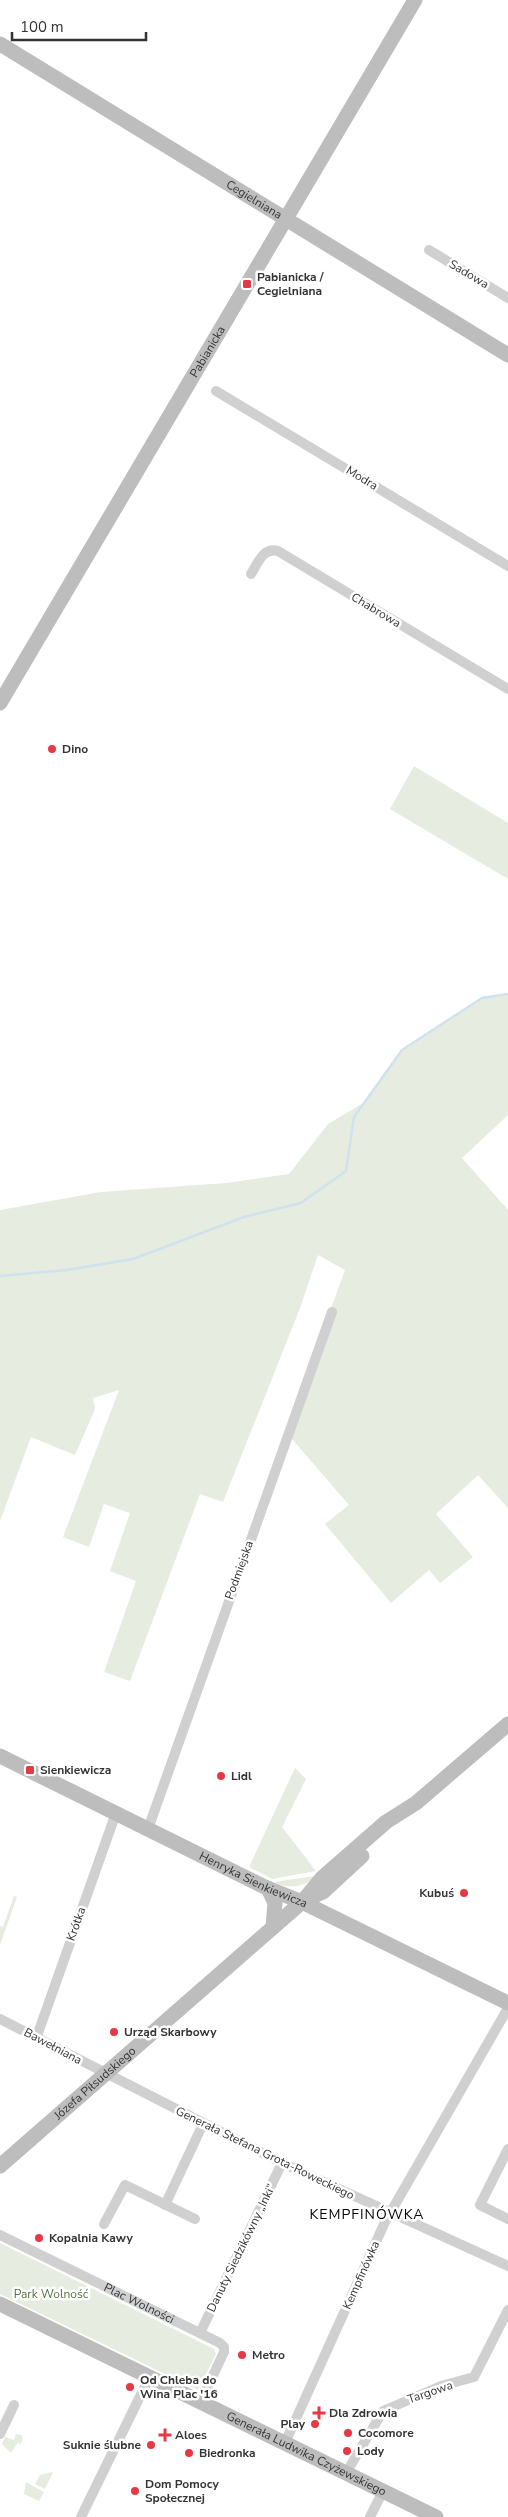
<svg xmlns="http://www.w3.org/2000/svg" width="508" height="2517" font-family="'Nunito Sans',sans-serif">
<rect width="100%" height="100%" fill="#fff"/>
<path fill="#e6ecdf" d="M414 766 508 823V879L390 809Z
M508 994V1115L462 1158 508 1210V1508L478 1475 436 1514 473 1557 440 1583 429 1570 391 1603 325 1524 349 1505 286 1432 345 1270 318 1255 300 1308 223 1502 200 1494 130 1681 104 1672 136 1581 110 1571 130 1513 104 1504 89 1547 63 1537 119 1390 93 1398 95 1409 75 1455 31 1437 0 1521V1210L101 1192 226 1183 289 1174 328 1124 365 1102 402 1050 482 998Z
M295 1768 306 1779 282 1827 316 1871 272 1879 249 1867Z
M315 1876C306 1888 286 1889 274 1882Z
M14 1896 17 1897 0 1945V1926L3 1927Z
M0 2243 214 2349 216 2354 198 2390 0 2294Z
M16 2434 21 2435 23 2439 20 2444 18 2442 11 2453 2 2444 5 2437 14 2440Z
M53 2472 45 2489 35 2484 40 2475Z
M26 2482 44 2492 39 2501 24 2494Z"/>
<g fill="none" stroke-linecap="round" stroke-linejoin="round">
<path stroke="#cfe2ee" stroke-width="2.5" d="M0 1276 67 1270 133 1259 244 1217 301 1203 346 1171 354 1117 402 1050 482 998 508 994"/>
<g stroke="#d0d0d0" stroke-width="10">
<path d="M429 250 508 298"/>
<path d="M216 391 508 566"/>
<path d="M251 574C258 563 263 547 278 551L508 689"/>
<path d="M148 1829 332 1312"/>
<path d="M0 2019 282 2163 508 2266"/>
<path d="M37 2036 116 1813"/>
<path d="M508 2149 480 2205 508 2219"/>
<path d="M165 2205 203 2124"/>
<path d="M104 2224 125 2185 195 2219"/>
<path id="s1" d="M0 2235 220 2343 224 2347V2352L201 2401"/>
<path d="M200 2333 282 2163"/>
<path d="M0 2434 14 2405"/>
<path d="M285 2443 385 2222 508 2008"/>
<path d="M346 2473 383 2411 441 2386 474 2377 508 2310"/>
<path d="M81 2517 150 2376"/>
<path d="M370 2517 383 2491"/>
</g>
<g stroke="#bdbdbd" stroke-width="15">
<path id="s2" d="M0 44 508 355"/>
<path id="s3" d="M0 703 415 0"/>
<path id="s4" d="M0 1756 267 1888 302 1902 508 2003"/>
<path d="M268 1888 275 1903 273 1927"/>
<path d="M312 1897 323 1892 362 1856"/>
<path id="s5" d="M0 2166 302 1902 322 1878 386 1822 416 1803 508 1724"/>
<path id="s6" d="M0 2304 436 2517"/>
</g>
</g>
<g fill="#e63946" stroke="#fff" stroke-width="2">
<rect x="242" y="279" width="10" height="10" rx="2.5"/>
<circle cx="52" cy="749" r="5"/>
<rect x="25" y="1765" width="10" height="10" rx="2.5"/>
<circle cx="221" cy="1776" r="5"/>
<circle cx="464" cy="1893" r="5"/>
<circle cx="114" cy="2032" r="5"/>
<circle cx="39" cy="2238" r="5"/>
<circle cx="242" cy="2355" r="5"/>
<circle cx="130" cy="2387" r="5"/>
<path d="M316.5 2405.5h5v5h5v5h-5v5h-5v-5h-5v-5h5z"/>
<circle cx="315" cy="2424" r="5"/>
<circle cx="348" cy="2433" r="5"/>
<path d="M162.5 2427.5h5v5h5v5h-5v5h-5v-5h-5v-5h5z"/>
<circle cx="151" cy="2445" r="5"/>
<circle cx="347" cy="2451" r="5"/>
<circle cx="189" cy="2453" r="5"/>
<circle cx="135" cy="2491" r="5"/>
</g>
<g text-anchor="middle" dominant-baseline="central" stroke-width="5" stroke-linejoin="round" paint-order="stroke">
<g font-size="12" fill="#333" stroke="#fff">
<text stroke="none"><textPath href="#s2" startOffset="298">Cegielniana</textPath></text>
<text transform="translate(469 274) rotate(31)">Sadowa</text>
<text stroke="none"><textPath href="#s3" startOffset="408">Pabianicka</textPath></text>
<text transform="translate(362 478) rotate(31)">Modra</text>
<text transform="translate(376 610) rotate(31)">Chabrowa</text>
<text transform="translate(239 1570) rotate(-70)">Podmiejska</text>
<text stroke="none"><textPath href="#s4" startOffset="282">Henryka Sienkiewicza</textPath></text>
<text transform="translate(76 1924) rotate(-71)">Krótka</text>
<text transform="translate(53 2046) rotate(28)">Bawełniana</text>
<text stroke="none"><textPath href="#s5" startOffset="126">Józefa Piłsudskiego</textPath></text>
<text transform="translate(265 2153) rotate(26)">Generała Stefana Grota-Roweckiego</text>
<text transform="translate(241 2248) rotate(-64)">Danuty Siedzikówny „Inki”</text>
<text transform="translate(361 2275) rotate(-66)">Kempfinówka</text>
<text stroke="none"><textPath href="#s1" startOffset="155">Plac Wolności</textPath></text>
<text transform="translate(430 2392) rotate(-19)">Targowa</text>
<text stroke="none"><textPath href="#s6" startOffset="341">Generała Ludwika Czyżewskiego</textPath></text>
</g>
<g font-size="12" font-weight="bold" fill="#333" stroke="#fff" text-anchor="start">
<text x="257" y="277">Pabianicka /<tspan x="257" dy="14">Cegielniana</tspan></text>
<text x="62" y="749">Dino</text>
<text x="40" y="1770">Sienkiewicza</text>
<text x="231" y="1776">Lidl</text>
<text x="454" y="1893" text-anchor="end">Kubuś</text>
<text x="124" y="2032">Urząd Skarbowy</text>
<text x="49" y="2238">Kopalnia Kawy</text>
<text x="252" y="2355">Metro</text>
<text x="140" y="2380">Od Chleba do<tspan x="140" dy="14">Wina Plac '16</tspan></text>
<text x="329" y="2413">Dla Zdrowia</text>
<text x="305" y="2424" text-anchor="end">Play</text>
<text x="358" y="2433">Cocomore</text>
<text x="175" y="2435">Aloes</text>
<text x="141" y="2445" text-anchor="end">Suknie ślubne</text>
<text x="357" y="2451">Lody</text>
<text x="199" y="2453">Biedronka</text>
<text x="145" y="2484">Dom Pomocy<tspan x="145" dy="14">Społecznej</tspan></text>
</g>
<g font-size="12" fill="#56703f" stroke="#fff">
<text x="51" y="2294">Park Wolność</text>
</g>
<g font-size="14" letter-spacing="1" fill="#000" stroke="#fff">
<text x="367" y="2214">KEMPFINÓWKA</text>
</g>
</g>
<path d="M12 32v8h134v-8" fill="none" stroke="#333333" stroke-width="2.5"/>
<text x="20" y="32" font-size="15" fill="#333333" stroke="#ffffff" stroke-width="4" paint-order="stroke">100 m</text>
</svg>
